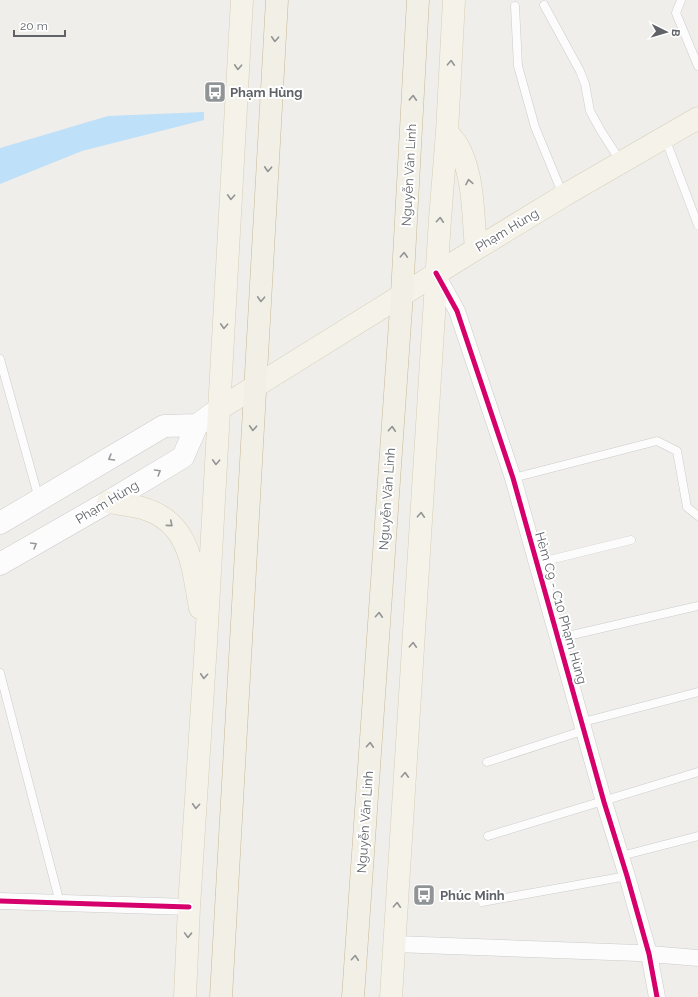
<svg xmlns="http://www.w3.org/2000/svg" width="698" height="997" font-family="Raleway,sans-serif">
<rect width="100%" height="100%" fill="#efeeea"/>
<path fill="#bfe0f9" d="M204 112V120L82 151 0 184V148L108 116Z"/>
<g fill="none" stroke-linecap="round" stroke-linejoin="round">
<g stroke="#cbcccc" stroke-width="9">
<path id="service" d="M681 0 676 13 698 66
M544 5 580 71 585 84 590 111 601 131 621 162
M515 6 518 66 535 127 563 195
M665 138 698 225
M0 359 39 499
M513 478 657 441 677 451 687 507 698 516
M537 563 631 540
M559 638 698 606
M0 673 60 903
M583 722 698 692
M487 762 585 730
M488 836 698 772
M621 856 698 836
M482 902 627 876"/>
</g>
<g stroke="#cbcccc" stroke-width="17">
<path id="minor" d="M436 273 457 311 513 478 604 802 627 876 649 954 657 997
M0 901 189 907
M395 944 638 953 698 958"/>
</g>
<g stroke="#cacacb" stroke-width="23">
<path id="secondary" d="M0 523 164 426 197 425
M0 564 108 502 183 457 197 425 219 409"/>
</g>
<g stroke="#d7ceb8" stroke-width="23">
<path id="primary" d="M447 132C452 138 458 144 461 152 474 181 473 217 476 249
M219 409 476 249 563 196 698 118
M108 502C119 504 131 505 142 508 191 522 192 566 200 608
M185 997 189 907 206 643 242 0
M391 997 440 219 447 132 454 0"/>
</g>
<g stroke="#c8b996" stroke-width="23">
<path id="trunk" d="M221 997 277 0
M353 997 402 294 418 0"/>
</g>
<use href="#service" stroke="#fdfcfc" stroke-width="8"/>
<use href="#minor" stroke="#fdfcfc" stroke-width="16"/>
<use href="#secondary" stroke="#fdfcfc" stroke-width="22"/>
<use href="#primary" stroke="#f4f2e9" stroke-width="22"/>
<use href="#trunk" stroke="#f2f0e6" stroke-width="22"/>
<g stroke="#fff" stroke-width="8">
<path id="cycleway" d="M436 273 457 311 513 478 604 802 627 876 649 954 657 997
M0 901 189 907"/>
</g>
<use href="#cycleway" stroke="#d6006c" stroke-width="5"/>
</g>
<defs><path id="oneway-chevron" d="M-2-3.5L2.5 0L-2 3.5" fill="none" stroke-width="1.6" stroke-linecap="round" stroke-linejoin="round"/></defs>
<g stroke="#929494">
<use href="#oneway-chevron" transform="translate(275 39) rotate(93)"/>
<use href="#oneway-chevron" transform="translate(413 98) rotate(-87)"/>
<use href="#oneway-chevron" transform="translate(268 169) rotate(93)"/>
<use href="#oneway-chevron" transform="translate(404 255) rotate(-87)"/>
<use href="#oneway-chevron" transform="translate(261 299) rotate(93)"/>
<use href="#oneway-chevron" transform="translate(253 428) rotate(93)"/>
<use href="#oneway-chevron" transform="translate(392 429) rotate(-86)"/>
<use href="#oneway-chevron" transform="translate(379 615) rotate(-86)"/>
<use href="#oneway-chevron" transform="translate(370 745) rotate(-86)"/>
<use href="#oneway-chevron" transform="translate(355 958) rotate(-86)"/>
</g>
<g stroke="#939595">
<use href="#oneway-chevron" transform="translate(451 63) rotate(-87)"/>
<use href="#oneway-chevron" transform="translate(238 67) rotate(93)"/>
<use href="#oneway-chevron" transform="translate(469 182) rotate(-101)"/>
<use href="#oneway-chevron" transform="translate(231 197) rotate(93)"/>
<use href="#oneway-chevron" transform="translate(440 220) rotate(-86)"/>
<use href="#oneway-chevron" transform="translate(224 326) rotate(93)"/>
<use href="#oneway-chevron" transform="translate(216 462) rotate(93)"/>
<use href="#oneway-chevron" transform="translate(421 515) rotate(-87)"/>
<use href="#oneway-chevron" transform="translate(170 524) rotate(40)"/>
<use href="#oneway-chevron" transform="translate(413 645) rotate(-87)"/>
<use href="#oneway-chevron" transform="translate(204 676) rotate(94)"/>
<use href="#oneway-chevron" transform="translate(405 775) rotate(-87)"/>
<use href="#oneway-chevron" transform="translate(196 806) rotate(94)"/>
<use href="#oneway-chevron" transform="translate(397 905) rotate(-87)"/>
<use href="#oneway-chevron" transform="translate(188 935) rotate(92)"/>
</g>
<g stroke="#96999c">
<use href="#oneway-chevron" transform="translate(111 458) rotate(150)"/>
<use href="#oneway-chevron" transform="translate(158 472) rotate(-31)"/>
<use href="#oneway-chevron" transform="translate(34 545) rotate(-30)"/>
</g>
<defs>
<g id="bus-square" transform="scale(1.15)"><rect x="-9" y="-9" width="18" height="18" rx="4" fill="#919496" stroke="#fff"/><path d="M-5-6H5V4H4V6H2V4H-2V6H-4V4H-5ZM-3.5-4V0h7V-4ZM-3.5 1.2v1.5H-2V1.2ZM2 1.2v1.5H3.5V1.2Z" fill="#fff"/></g>
</defs>
<g fill-rule="evenodd">
<use href="#bus-square" x="215" y="92"/>
<use href="#bus-square" x="424" y="895"/>
</g>
<g text-anchor="middle" dominant-baseline="central" stroke-width="4" stroke-linejoin="round" paint-order="stroke">
<g font-size="13" font-weight="bold" fill="#5f6368" stroke="#fff" text-anchor="start">
<text x="230" y="92">Phạm Hùng</text>
<text x="440" y="895">Phúc Minh</text>
</g>
<g font-size="13" fill="#5f6368" stroke="#fff">
<text transform="translate(409 175) rotate(-87)">Nguyễn Văn Linh</text>
<text transform="translate(507 230) rotate(-31)">Phạm Hùng</text>
<text transform="translate(387 499) rotate(-86)">Nguyễn Văn Linh</text>
<text transform="translate(107 502) rotate(-31)">Phạm Hùng</text>
<text transform="translate(561 608) rotate(74)">Hẻm C9 - C10 Phạm Hùng</text>
<text transform="translate(365 822) rotate(-86)">Nguyễn Văn Linh</text>
</g>
</g>
<g transform="translate(666 32) rotate(95)" stroke="#ffffff" stroke-width="3" paint-order="stroke">
<path d="M0-3L7 15L0 10L-7 15Z" fill="#5f6368"/>
<text y="-6" font-size="11" font-weight="bold" text-anchor="middle" fill="#5f6368">B</text>
</g>
<path d="M14 30v6h51v-6" fill="none" stroke="#5f6368" stroke-width="2"/>
<text x="20" y="30" font-size="12" fill="#5f6368" stroke="#ffffff" stroke-width="3" paint-order="stroke">20 m</text>
</svg>
